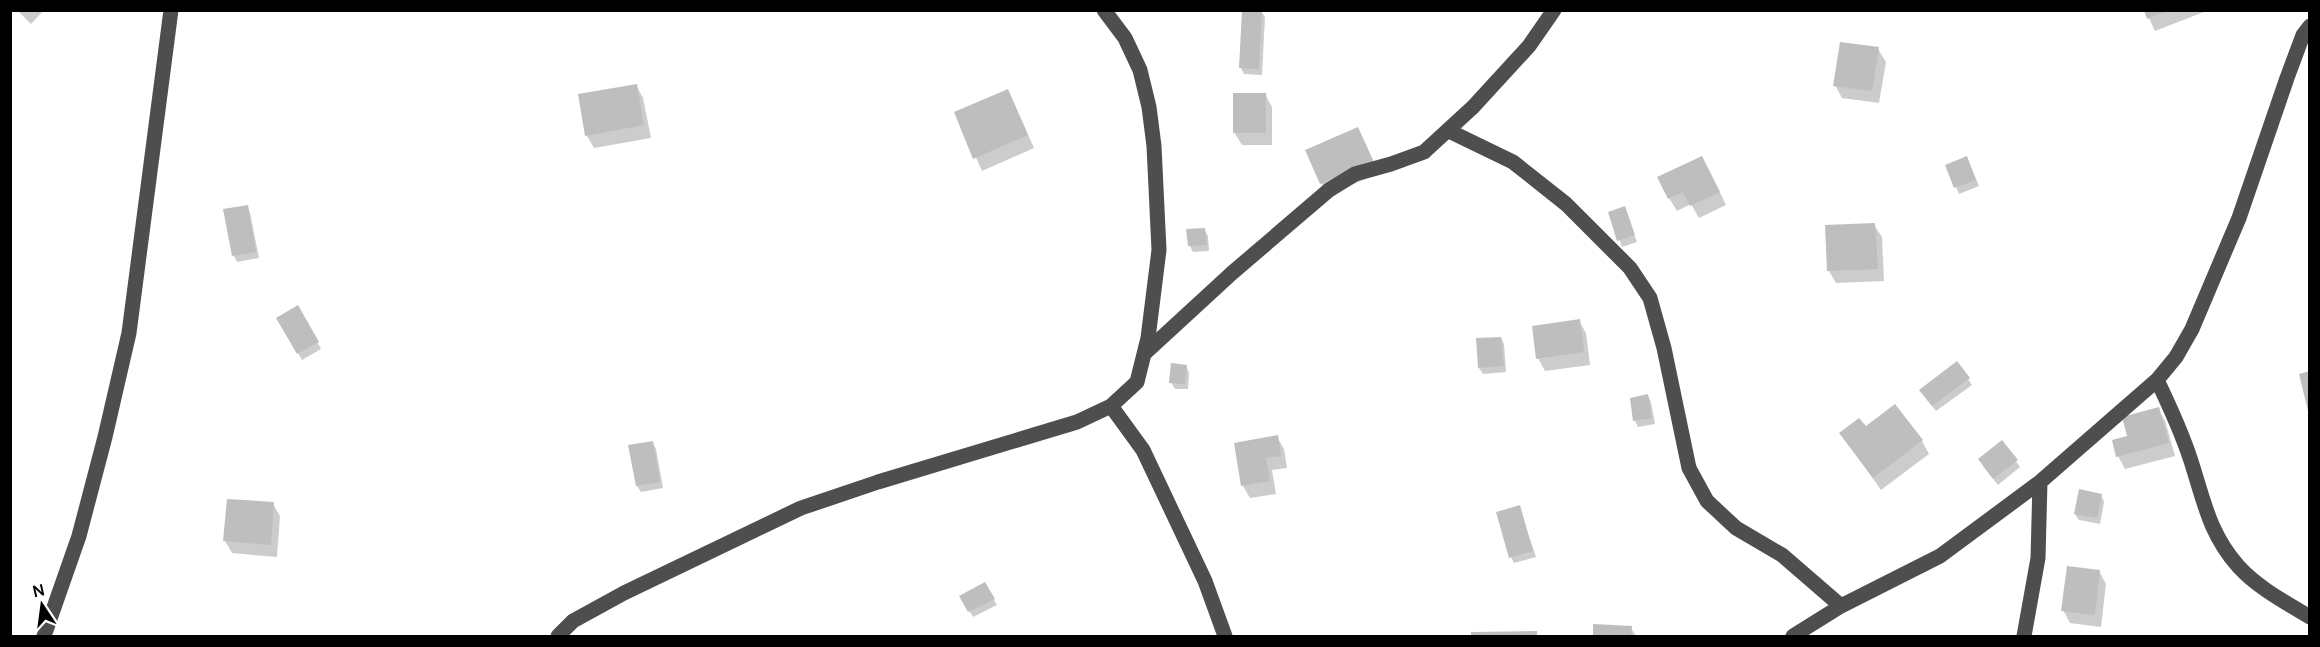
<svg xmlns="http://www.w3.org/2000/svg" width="2320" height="647" font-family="Manrope,sans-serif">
<rect width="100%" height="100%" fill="#fff"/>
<path fill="#0003" d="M17 10H44L31 24Z
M2145 10H2209L2155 31Z
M1261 11 1265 17 1262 75 1244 74 1241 68Z
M1878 49 1886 62 1879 103 1842 98 1835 85Z
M636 85 643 98 651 138 594 148 587 136Z
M1008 90 1034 148 982 171 956 112Z
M1265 94 1272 107V145H1242L1234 132Z
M1364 142 1379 173 1328 195 1321 183Z
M1967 158 1979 186 1959 194 1947 166Z
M1709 170 1726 205 1699 218 1691 204 1677 211 1669 198Z
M247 206 250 213 259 258 237 262 234 256Z
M1624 208 1637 242 1622 247 1610 213Z
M1874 225 1882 237 1884 281 1836 283 1829 271Z
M1204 229 1208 236 1209 251 1193 252 1190 246Z
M297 307 321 349 302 360 278 318Z
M1579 321 1586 333 1590 365 1545 371 1538 358Z
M1501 338 1504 344 1506 372 1483 374 1479 368Z
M1186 366 1189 373 1188 389H1175L1171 382Z
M1968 379 1972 385 1936 411 1924 396Z
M1648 396 1651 402 1655 424 1638 427 1635 421Z
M2158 409 2165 421 2175 456 2125 469 2118 456 2129 437Z
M1866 428 1922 441 1929 454 1881 490 1841 434Z
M1277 437 1284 449 1287 468 1272 470 1276 494 1250 498 1243 486Z
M652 442 656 449 663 488 641 492 637 486Z
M2002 442 2020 467 1998 485 1983 466Z
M2101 495 2104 502 2100 524 2079 520 2075 514Z
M273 504 280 516 277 557 232 553 225 541Z
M1519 507 1536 557 1514 563 1511 557Z
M2099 571 2106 584 2101 627 2070 623 2063 610Z
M985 584 997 605 973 617 961 596Z
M1595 626 1631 628 1636 636H1594Z
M1536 633 1538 636H1472V634Z"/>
<path fill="#bebebe" d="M1242 10H1262L1259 69 1239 68Z
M2144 10H2167V11L2147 19Z
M1840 42 1879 47 1872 91 1833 86Z
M637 84 644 125 585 136 578 94Z
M1008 89 1028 135 973 159 954 112Z
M1233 93H1266V133H1233Z
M1358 127 1373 160 1320 184 1305 150Z
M1702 156 1720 192 1690 206 1683 192 1668 199 1657 177Z
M1967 156 1976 180 1954 188 1945 165Z
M248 205 256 252 232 256 223 209Z
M1625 206 1635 235 1617 241 1608 212Z
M1875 223 1878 269 1827 271 1825 225Z
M1205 228 1207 245 1188 246 1186 229Z
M298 305 319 342 297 354 276 318Z
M1580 319 1584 352 1536 359 1532 326Z
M1501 337 1504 366 1478 368 1476 338Z
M1957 361 1970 378 1932 406 1919 390Z
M1171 363 1187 365 1185 384 1169 383Z
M2310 371V415H2309L2299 374Z
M1648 394 1652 418 1633 421 1630 398Z
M1895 404 1923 440 1873 478 1839 433 1859 418 1866 426Z
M2159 407 2169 443 2116 457 2112 440 2127 436 2122 417Z
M1278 435 1281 456 1266 458 1270 481 1241 486 1234 443Z
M2002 440 2018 460 1993 479 1978 459Z
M653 441 660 482 636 486 628 445Z
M2079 489 2102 494 2097 518 2074 514Z
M227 499 274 502 271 545 223 541Z
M1520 505 1533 551 1509 558 1496 512Z
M2067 566 2100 570 2095 615 2061 611Z
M985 582 995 599 968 612 959 596Z
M1593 624 1632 626 1631 636H1593Z
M1537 631V636H1471V632Z"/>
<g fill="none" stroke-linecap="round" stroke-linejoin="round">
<path stroke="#4e4e4e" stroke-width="15" d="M1449 131 1513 162 1566 204 1630 268 1650 298 1664 348 1689 468 1707 501 1736 528 1782 555 1841 606
M1145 353 1232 273 1329 190 1355 174 1391 164 1424 152 1473 107 1529 46 1554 10
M2157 380C2170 407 2182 433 2191 461 2204 501 2209 533 2238 566 2258 588 2285 602 2310 617
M1111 406 1143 450 1205 581 1225 636
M44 636 79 536 105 437 129 333 171 10
M558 636 573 621 624 593 801 508 878 482 1077 422 1111 406 1137 382 1148 338 1159 250 1154 146 1149 107 1140 70 1125 38 1104 10
M1793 636 1841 606 1940 556 2040 482 2157 380 2176 357 2192 329 2239 218 2287 78 2303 35 2310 26
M2024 636 2038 558 2040 482"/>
</g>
<rect width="2320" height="647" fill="none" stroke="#000000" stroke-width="24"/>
<g transform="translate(42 605) rotate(347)" stroke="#ffffff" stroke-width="4.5" paint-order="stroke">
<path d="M0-4.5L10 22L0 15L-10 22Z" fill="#000000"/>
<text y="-9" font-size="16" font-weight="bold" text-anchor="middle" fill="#000000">N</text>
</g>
</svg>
